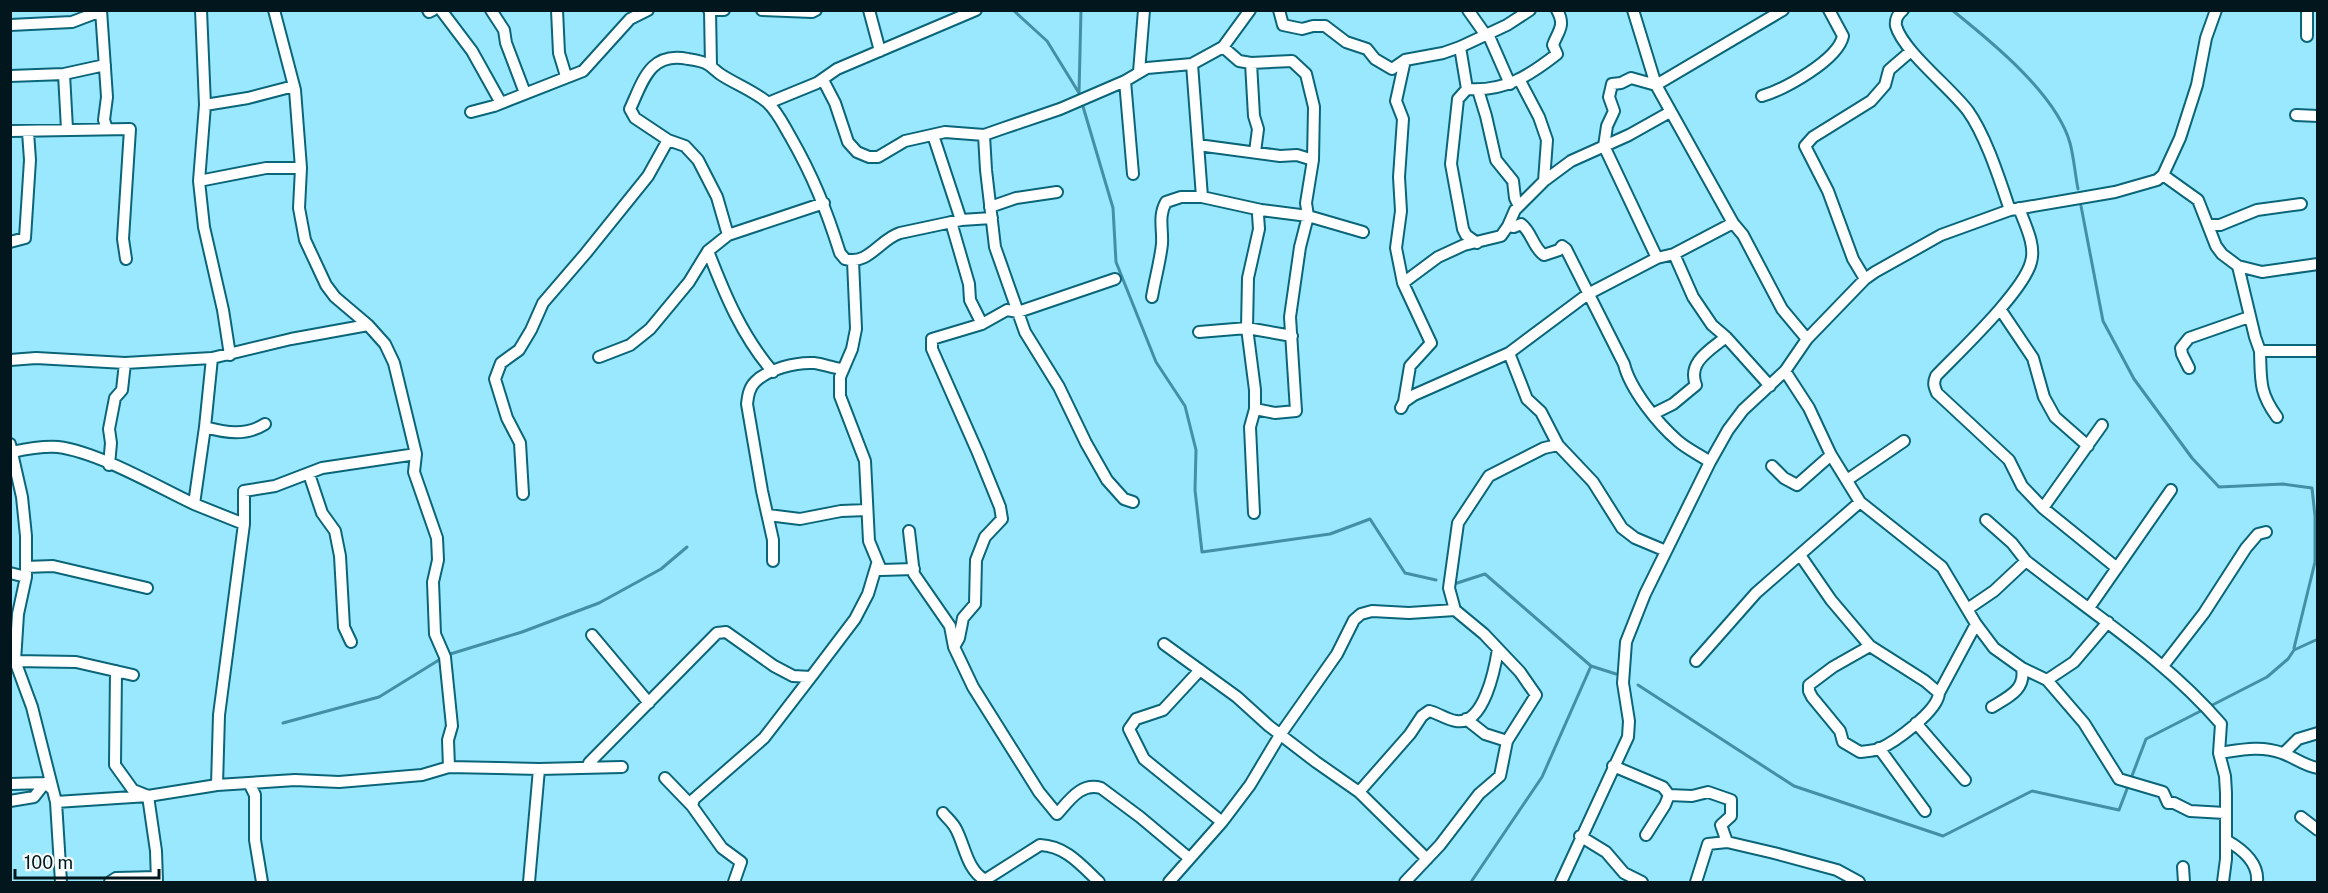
<svg xmlns="http://www.w3.org/2000/svg" width="2328" height="893" font-family="'Public Sans',sans-serif">
<rect width="100%" height="100%" fill="#9ae8fe"/>
<g fill="none" stroke-linecap="round" stroke-linejoin="round">
<path stroke="#438fa3" stroke-width="3" d="M1013 10 1047 41 1079 93
M1081 10 1079 93 1113 208 1116 262 1156 362 1185 406 1196 450 1195 490 1202 552 1330 534 1370 519 1405 573 1436 580
M1952 10C1992 42 2056 94 2070 143 2074 158 2075 174 2078 189
M2081 206 2103 321 2134 379 2192 458 2219 487 2283 484 2312 488 2315 516V562L2294 648
M1454 584 1485 574 1591 666 1616 674
M1638 685 1794 786 1943 836 2032 791 2119 810 2146 739 2267 677 2288 659 2294 650 2318 639
M283 723 379 697 447 655 522 632 599 603 661 569 687 547
M1471 882 1542 777 1591 666"/>
<g stroke="#0a6579" stroke-width="14">
<path id="minor" d="M101 10 107 97 104 120 107 129
M201 10 205 105 199 181 204 227 223 310 230 355
M274 10 295 90 301 168 299 208 305 240 326 285 335 297 368 325 385 344 394 363 416 454 414 472 437 538 438 560 433 582 435 634 445 657 452 726 448 740 449 767
M428 10 429 12 433 10
M441 10 472 51 501 103
M491 10 504 30 506 43 525 93
M557 10 559 53 566 76
M709 10H724
M710 10 711 66
M762 10 812 12 816 10
M869 10 880 51
M1279 10 1283 25 1302 29 1313 26H1325L1346 42 1367 49 1375 59 1392 69 1405 60 1443 53 1460 47 1507 25 1530 10
M1468 10 1485 34
M1633 10 1656 85 1733 223 1743 235 1782 309 1807 339
M1903 10C1898 14 1895 20 1896 26 1903 51 1951 88 1968 111 1986 136 2000 181 2010 210
M10 25 72 22 101 11
M1488 34 1510 84
M2307 36V10
M1223 47 1239 61 1251 63 1292 61 1306 74 1314 107 1313 160 1306 203 1308 216 1300 247 1290 317 1296 411 1275 413 1255 409
M1460 47 1467 89 1458 99 1451 164 1463 229 1466 235 1477 243
M1251 63 1254 116 1258 129 1255 152
M1192 64 1202 197
M1139 72 1144 10
M64 74 67 129
M10 76 64 74 105 65
M1519 79 1539 117 1547 140 1544 181
M823 80 835 103 848 142 857 152 869 157H878L905 141 945 132 984 135 1004 128 1060 109 1125 81 1147 68 1192 64 1223 47 1250 10
M1125 81 1133 174
M1467 89C1504 92 1529 76 1557 54L1553 45C1558 31 1566 26 1557 10
M1478 90 1486 116 1496 160 1513 181 1515 198 1519 206
M1762 96C1785 89 1838 60 1843 36L1829 10
M768 103 817 83 837 69 976 10
M205 105 248 98 294 86
M471 112 494 106 583 71 630 19 648 10
M2296 115 2318 116
M10 131 130 129 123 239 126 259
M933 135 961 220
M984 135 986 170 995 247 1025 332 1059 387 1086 443 1107 480 1124 499 1133 502
M1198 145 1280 156 1297 155 1313 160
M2163 175 2198 200 2216 246 2222 254 2238 266 2255 337 2260 351H2318
M199 181 266 168H301
M990 207 1016 198 1057 192
M2019 208C2025 225 2036 245 2031 262 2024 291 1959 352 1936 376 1933 383 1934 386 1937 393L2009 460 2022 486 2043 508 2117 568
M951 222 969 284 970 300 982 324
M2208 225H2220L2257 210 2301 204
M1508 226 1514 227 1521 224C1532 232 1533 248 1544 255L1559 250 1562 246 1566 249 1624 364C1630 389 1658 424 1678 441 1687 449 1700 455 1710 462
M728 235 717 197 698 160 685 146 668 140 635 118 630 109C643 81 650 51 688 59 695 60 703 61 709 65 713 68 716 71 720 74 735 84 752 90 767 102 777 111 783 124 790 136 813 176 826 209 840 253L845 259C868 266 880 239 900 233L961 220 992 218
M10 242 25 238 30 160 28 132
M708 251C725 295 742 336 773 372
M1674 254 1693 297 1712 325 1726 337 1770 386
M1657 258 1604 146 1607 126 1614 111 1609 97 1612 84 1621 83 1631 78 1656 85 1783 10
M853 261 856 329 852 349 840 377V396L865 461 869 541 881 570 914 569
M2238 266 2262 272 2318 264
M1865 279 1853 259 1828 191 1805 146 1813 137 1871 101 1885 85 1889 70 1911 51
M1403 283 1438 257 1464 245 1501 236 1508 226 1515 210 1544 181 1571 161 1629 135 1670 112
M1152 297C1155 279 1160 262 1162 244 1163 229 1158 216 1166 202L1181 197H1202L1261 210 1308 216 1363 232
M2000 309 2033 358 2044 397 2055 417 2088 446
M1199 332 1247 328 1292 336
M2260 351C2261 381 2259 392 2277 417
M1509 353 1527 399 1541 412 1558 445 1593 482 1622 528 1635 538 1666 551
M599 357 630 345 650 329 689 282 708 251 728 235 824 203
M212 358 205 427 194 504 244 524 219 715 217 785
M10 360 36 358 125 363 212 358 291 339 368 325
M2189 368 2182 354 2181 348 2189 338 2249 317
M1785 371 1809 408 1831 455 1860 502 1942 567 1976 624 1994 648 2022 668 2047 680 2084 723 2119 779 2163 792 2168 803H2174L2190 811 2225 813
M1404 402 1410 366 1431 343 1403 283 1396 248 1401 211 1399 177 1403 119 1396 101 1405 60
M1401 408 1404 402 1414 395 1509 353 1588 294 1657 258 1674 254 1733 223
M1653 414 1673 404 1696 385C1687 362 1710 350 1726 337
M205 427C226 433 246 436 265 424
M10 444 22 497 26 536V577L18 614 15 661 32 707 56 802 61 882
M12 452C26 449 43 446 58 447 98 452 156 486 194 504
M109 465 111 443 109 429 115 398 122 390 125 363
M1772 466 1784 478 1797 485 1831 455
M309 474 322 513 335 531 340 556 344 627 351 642
M1847 480 1904 441
M523 494 520 443 507 418 495 379 501 363 519 350 531 330 543 303 586 253 648 176 668 140
M2043 508 2102 425
M1254 513 1250 427 1255 409V390L1247 328 1248 278 1259 229 1258 215 1261 210
M768 515 800 519 841 511 867 510
M1986 520 2012 543 2026 561
M244 524V491L275 486 322 468 416 454
M909 531 914 574 950 626 954 647 973 687 1039 792 1057 814C1069 801 1081 782 1101 788L1140 817 1189 858
M1800 555 1831 600 1870 646 1925 681 1939 693C1938 711 1895 742 1879 749 1873 751 1866 751 1860 752L1843 742 1840 731 1812 697 1809 691V685L1833 667 1870 646
M773 561V540L762 491 747 404C748 396 749 388 755 382 768 369 796 362 814 363 823 364 833 368 842 369
M26 567 53 566 147 588
M10 573 26 577
M1969 608 1994 591 2026 561C2093 614 2165 659 2221 724L2219 753 2225 776 2226 793V859L2223 882
M2089 608 2171 490
M592 635 649 703
M1164 644 1237 697 1269 726 1316 762 1359 792 1427 859
M954 647 959 638 963 618 975 604 976 560 985 537 1002 519 1000 507 978 453 932 349V339L982 324 1007 310 1018 312 1115 279
M15 661 76 662 133 675
M1696 661 1756 593 1860 502
M2163 666 2204 613 2246 548 2258 534 2266 532
M1200 670 1163 710 1136 719 1129 729 1144 759 1222 822
M116 671 115 765 133 790 148 796 156 851 157 882
M811 677 855 619 868 594 877 564
M2047 680 2074 662 2108 622
M1939 693 1976 624
M1992 707C2008 697 2026 690 2022 668
M1466 719 1485 734 1507 741
M1916 723 1965 780
M1879 748 1925 811
M2219 753C2240 750 2261 745 2282 753 2294 757 2304 766 2318 768
M2284 753 2298 739 2318 733
M589 763 717 633 726 632 774 666 793 676 811 677 764 738 694 799 692 806 722 848 741 862 734 882
M1613 766 1663 787 1669 795 1665 805 1646 835
M665 778 692 806
M249 783 255 795V840L262 882
M10 784 45 783 52 789
M1359 792 1410 734 1422 716 1429 711C1438 713 1447 720 1456 721 1484 726 1495 668 1498 649
M1669 795 1692 796 1708 792 1731 800V816L1721 825 1727 842
M10 801 34 797 45 783
M56 802 148 796 217 785 295 780 339 782 422 775 449 767 539 769 622 767
M943 813C947 818 953 823 956 829 965 846 967 870 985 880L983 882
M2301 817 2318 830
M1580 836 1606 852 1624 873 1642 882
M2226 840C2242 849 2259 862 2257 882
M2183 867 2184 882
M985 880 1040 845C1066 846 1081 865 1099 882
M110 882 116 878 157 877
M529 882 539 769
M1169 882 1222 822 1250 785 1280 735 1337 654 1354 620 1361 614 1372 611 1409 613 1455 610
M1405 882 1440 845 1479 794 1500 776 1507 741 1536 695 1520 672 1484 634 1455 610 1449 588 1458 523 1489 476 1544 448 1558 445
M1561 882 1628 737 1629 721 1623 683 1626 642 1645 594 1710 462 1728 430 1743 410 1785 371 1807 339 1865 279 1875 272 1941 235 2010 210 2115 192 2157 180 2163 175 2180 138 2197 85 2206 38 2216 10
M1696 882 1708 844 1727 842 1774 853 1837 870 1859 882"/>
</g>
<use href="#minor" stroke="#fff" stroke-width="10"/>
</g>
<rect width="2328" height="893" fill="none" stroke="#01171d" stroke-width="24"/>
<path d="M15 869v9h144v-9" fill="none" stroke="#01171d" stroke-width="3"/>
<text x="24" y="869" font-size="18" fill="#01171d" stroke="#f5fcfe" stroke-width="4.5" paint-order="stroke">100 m</text>
</svg>
